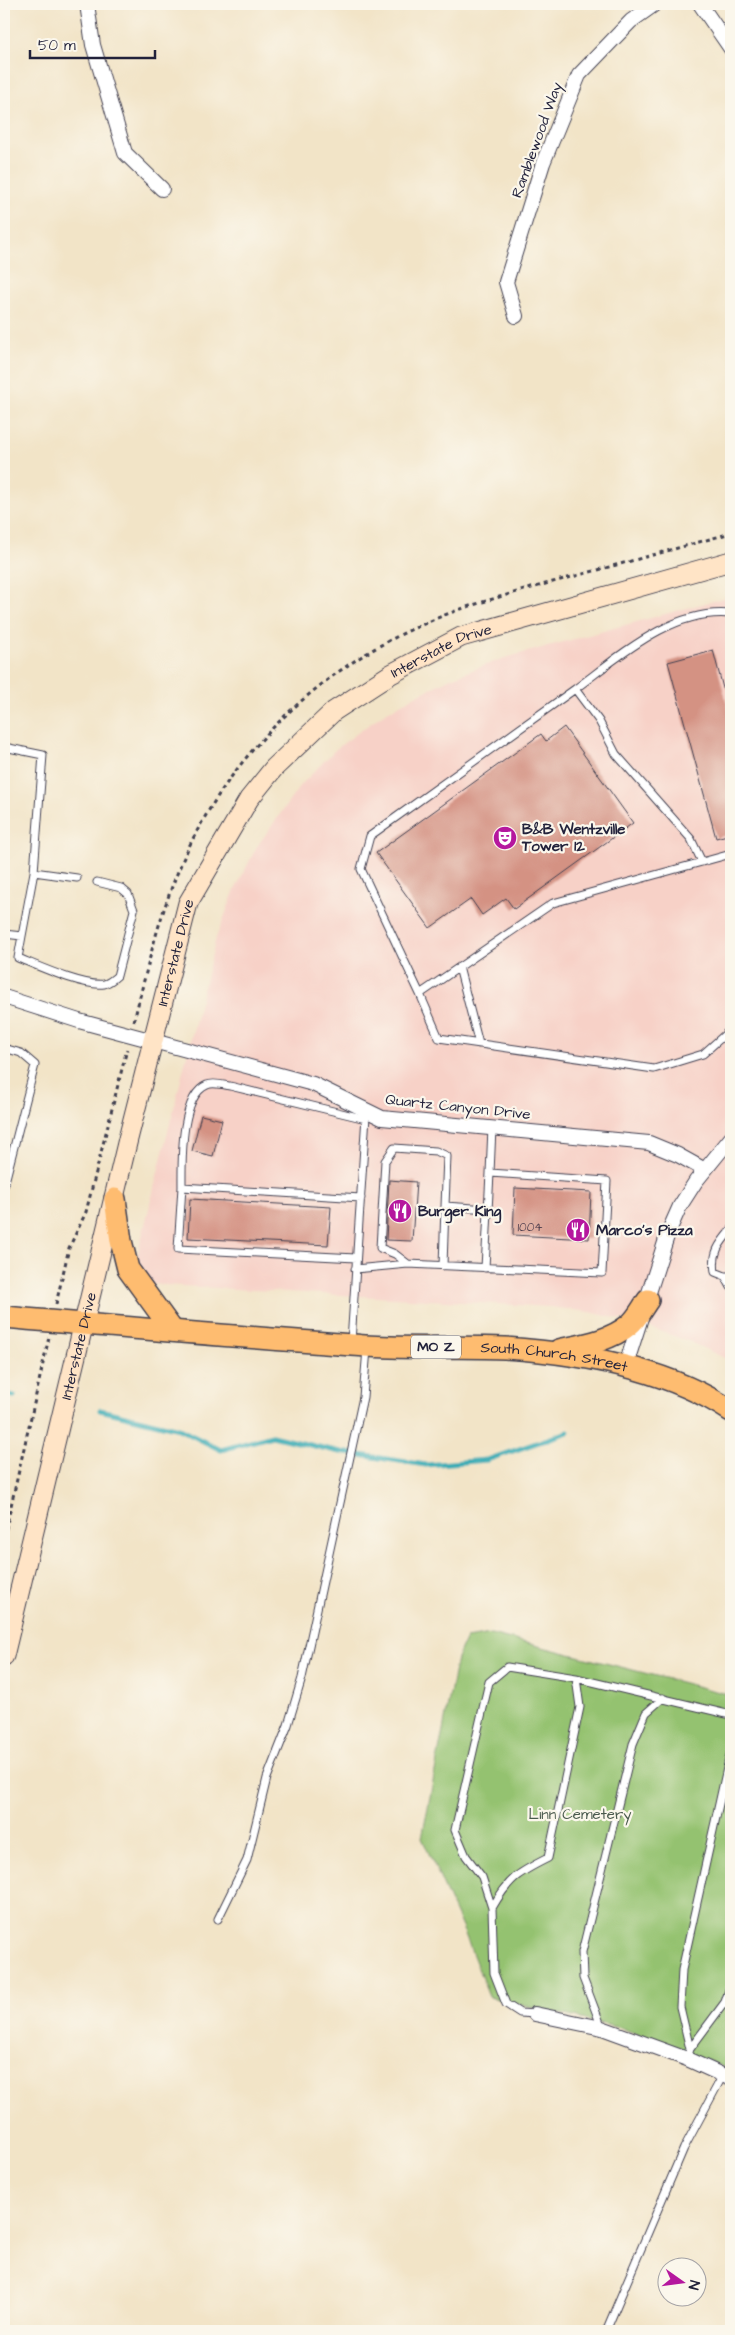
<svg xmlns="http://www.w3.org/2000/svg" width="735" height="2335" font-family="'Architects Daughter',sans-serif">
<rect width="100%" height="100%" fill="#fbf7ec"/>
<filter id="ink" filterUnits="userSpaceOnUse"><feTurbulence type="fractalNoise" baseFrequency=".02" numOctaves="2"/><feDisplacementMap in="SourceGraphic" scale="10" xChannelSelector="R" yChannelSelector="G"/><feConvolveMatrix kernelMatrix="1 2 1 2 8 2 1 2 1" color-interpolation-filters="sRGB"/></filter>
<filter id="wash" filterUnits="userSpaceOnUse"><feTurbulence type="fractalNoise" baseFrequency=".0096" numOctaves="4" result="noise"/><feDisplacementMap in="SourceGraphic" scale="20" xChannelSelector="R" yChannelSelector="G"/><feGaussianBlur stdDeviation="1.12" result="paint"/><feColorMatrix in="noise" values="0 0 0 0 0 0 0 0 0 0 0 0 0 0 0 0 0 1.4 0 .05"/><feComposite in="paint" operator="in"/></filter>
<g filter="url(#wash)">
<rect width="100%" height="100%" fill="#f2e4c7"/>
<path fill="#f7d1c7" d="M731 596V1361L688 1341 640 1324 590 1312 551 1307 147 1284 134 1269 216 938 234 892 256 848 300 786 336 749 379 717 402 703 451 678 505 658Z"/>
<path fill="#94c270" stroke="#5b7256" d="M491 1634 731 1695V2070L624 2029 489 1997 465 1934 422 1838 457 1658 466 1638Z"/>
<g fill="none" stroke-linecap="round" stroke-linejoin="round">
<path stroke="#3bacb5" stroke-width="5" d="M4 1394 14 1396
M100 1410 179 1429 221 1450 272 1436 340 1452 426 1465 487 1460 568 1432"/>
</g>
<g id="blocks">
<path fill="#d49283" d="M713 650 731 719V834L716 838 668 662Z
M564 727 633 823 514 909 506 898 482 915 471 899 430 928 376 853 541 734 546 741Z
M201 1115 222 1120 213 1156 192 1151Z
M389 1180 416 1182 412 1241 386 1240Z
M515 1188 591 1192 589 1239 513 1235Z
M190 1199 331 1207 328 1245 188 1238Z"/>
</g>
</g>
<g filter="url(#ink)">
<use href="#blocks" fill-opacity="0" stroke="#413f50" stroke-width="1"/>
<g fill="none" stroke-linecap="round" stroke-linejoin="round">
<g stroke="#413f50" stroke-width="9">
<path id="lane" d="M575 689C620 656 672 608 731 614
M4 747 43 755 34 872 22 936
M731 854 553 903 420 994 439 1038 654 1069 703 1054 731 1029
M34 872 77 878
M4 934 22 936 18 958C38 966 84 987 104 984 109 983 113 979 117 976L134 910 128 894 121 888 97 882
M459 967 479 1044
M420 994 361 869 370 836 575 689 599 721 616 754 691 839 702 862
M4 1048 21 1053 35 1065 4 1186
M182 1187C182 1161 180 1096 207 1085 213 1082 224 1085 230 1086L366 1119
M731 1230C719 1244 712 1253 715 1272L725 1276H731
M356 1258 178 1249 182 1187 361 1198
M408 1264 395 1254 380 1248 385 1161 394 1148 436 1151 447 1156 445 1206
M443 1266 445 1206 488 1209
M485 1268 490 1173
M355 1269 408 1264 602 1273 607 1181 490 1173 492 1128
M725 1276 731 1287
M351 1342 366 1116
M492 1908C509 1878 518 1873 548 1858L580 1707 576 1678
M218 1919 247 1860 267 1778 288 1725 302 1678 363 1397 367 1349
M535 2014 520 2013 506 2004 494 1973 492 1908 482 1877 466 1856 455 1830 489 1682 507 1667 576 1678 731 1715
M602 2028 583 1978 582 1952 633 1744 646 1713 663 1698
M690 2049 725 2002 731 1984
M687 2059 690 2049 680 2007 682 1970 731 1750
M606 2331 684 2148 723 2075"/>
</g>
<g stroke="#413f50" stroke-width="16">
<path id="street" d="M87 4 93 45 125 153 162 189
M700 4 731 49
M516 316 506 282 543 163 579 75 631 21 655 4
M4 997 79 1021 313 1084 382 1118 649 1143 678 1155 705 1170
M625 1368 668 1233 680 1206 696 1181 731 1138
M535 2014 602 2028 687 2059 731 2079"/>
</g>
<g stroke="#413f50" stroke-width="21">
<g id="secondary">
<path id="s1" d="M4 1656 128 1139 188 903 249 799 274 768 334 711 391 674 461 637 731 561"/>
</g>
</g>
<g stroke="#413f50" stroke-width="24">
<g id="primary">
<path d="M115 1199 121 1241 128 1269 173 1331"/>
<path id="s2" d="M4 1317C124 1328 245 1337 365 1346 411 1349 458 1346 505 1348 580 1353 668 1369 731 1411"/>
<path d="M559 1350C582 1345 610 1341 629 1325 637 1319 642 1308 648 1300"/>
</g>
</g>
<path stroke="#413f50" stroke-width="3" stroke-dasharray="4 4" stroke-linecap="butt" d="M134 1021C148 964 161 907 186 853 234 750 322 667 426 623 465 605 508 595 549 583 610 567 671 550 731 533
M56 1304 69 1248 86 1212 127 1049
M4 1537 49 1337"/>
<use href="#lane" stroke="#fff" stroke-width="7"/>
<use href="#street" stroke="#fff" stroke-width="14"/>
<use href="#secondary" stroke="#ffe4c6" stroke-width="19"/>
<use href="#primary" stroke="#febc70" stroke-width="21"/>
</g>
</g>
<defs>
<g id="theatre-disc" transform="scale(1.25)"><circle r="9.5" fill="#b5179e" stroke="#fbf7ec"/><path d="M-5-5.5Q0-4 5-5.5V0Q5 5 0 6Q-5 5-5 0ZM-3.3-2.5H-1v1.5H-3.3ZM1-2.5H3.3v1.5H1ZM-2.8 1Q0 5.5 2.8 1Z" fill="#fff"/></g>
<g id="restaurant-disc" transform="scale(1.25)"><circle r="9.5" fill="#b5179e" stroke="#fbf7ec"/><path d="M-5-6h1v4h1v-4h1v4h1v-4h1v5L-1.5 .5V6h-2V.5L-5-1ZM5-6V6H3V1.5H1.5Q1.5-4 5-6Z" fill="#fff"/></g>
</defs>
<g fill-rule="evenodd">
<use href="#theatre-disc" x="505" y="838"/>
<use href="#restaurant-disc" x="400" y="1211"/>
<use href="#restaurant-disc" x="578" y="1230"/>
</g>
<g text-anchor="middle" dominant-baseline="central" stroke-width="4.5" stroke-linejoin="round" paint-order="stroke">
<g font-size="12" fill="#4e3e4d">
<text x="530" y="1227">1004</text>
</g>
<rect fill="#fbf7ec" stroke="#636270" stroke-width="1" x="411" y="1335.5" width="50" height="23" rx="4"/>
<g font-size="14" font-weight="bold" fill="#22223b">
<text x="436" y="1347">MO Z</text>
</g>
<g font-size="15" fill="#22223b" stroke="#fbf7ec">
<text transform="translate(537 140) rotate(-70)">Ramblewood Way</text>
<text stroke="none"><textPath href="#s1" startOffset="1142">Interstate Drive</textPath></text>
<text stroke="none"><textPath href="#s1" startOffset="724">Interstate Drive</textPath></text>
<text transform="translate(458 1107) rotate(6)">Quartz Canyon Drive</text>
<text stroke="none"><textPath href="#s1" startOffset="319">Interstate Drive</textPath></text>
<text stroke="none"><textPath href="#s2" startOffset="552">South Church Street</textPath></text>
</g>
<g font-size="15" font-weight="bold" fill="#22223b" stroke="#fbf7ec" text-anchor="start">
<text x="522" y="829">B&amp;B Wentzville<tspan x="522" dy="17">Tower 12</tspan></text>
<text x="418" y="1211">Burger King</text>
<text x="596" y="1230">Marco's Pizza</text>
</g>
<g font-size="15" fill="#4a5a4e" stroke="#fbf7ec">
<text x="580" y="1814">Linn Cemetery</text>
</g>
</g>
<rect width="735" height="2335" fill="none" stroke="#fbf7ec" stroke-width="20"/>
<g transform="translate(682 2282) rotate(104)"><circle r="24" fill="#fbf7ec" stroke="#a4a2a5"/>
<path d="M0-4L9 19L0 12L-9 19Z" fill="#b5179e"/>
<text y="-8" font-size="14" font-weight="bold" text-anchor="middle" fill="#22223b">N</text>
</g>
<path d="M30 50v8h125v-8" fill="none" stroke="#22223b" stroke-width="2.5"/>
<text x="38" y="50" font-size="15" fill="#22223b" stroke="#fbf7ec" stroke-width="4" paint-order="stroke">50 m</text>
</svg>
